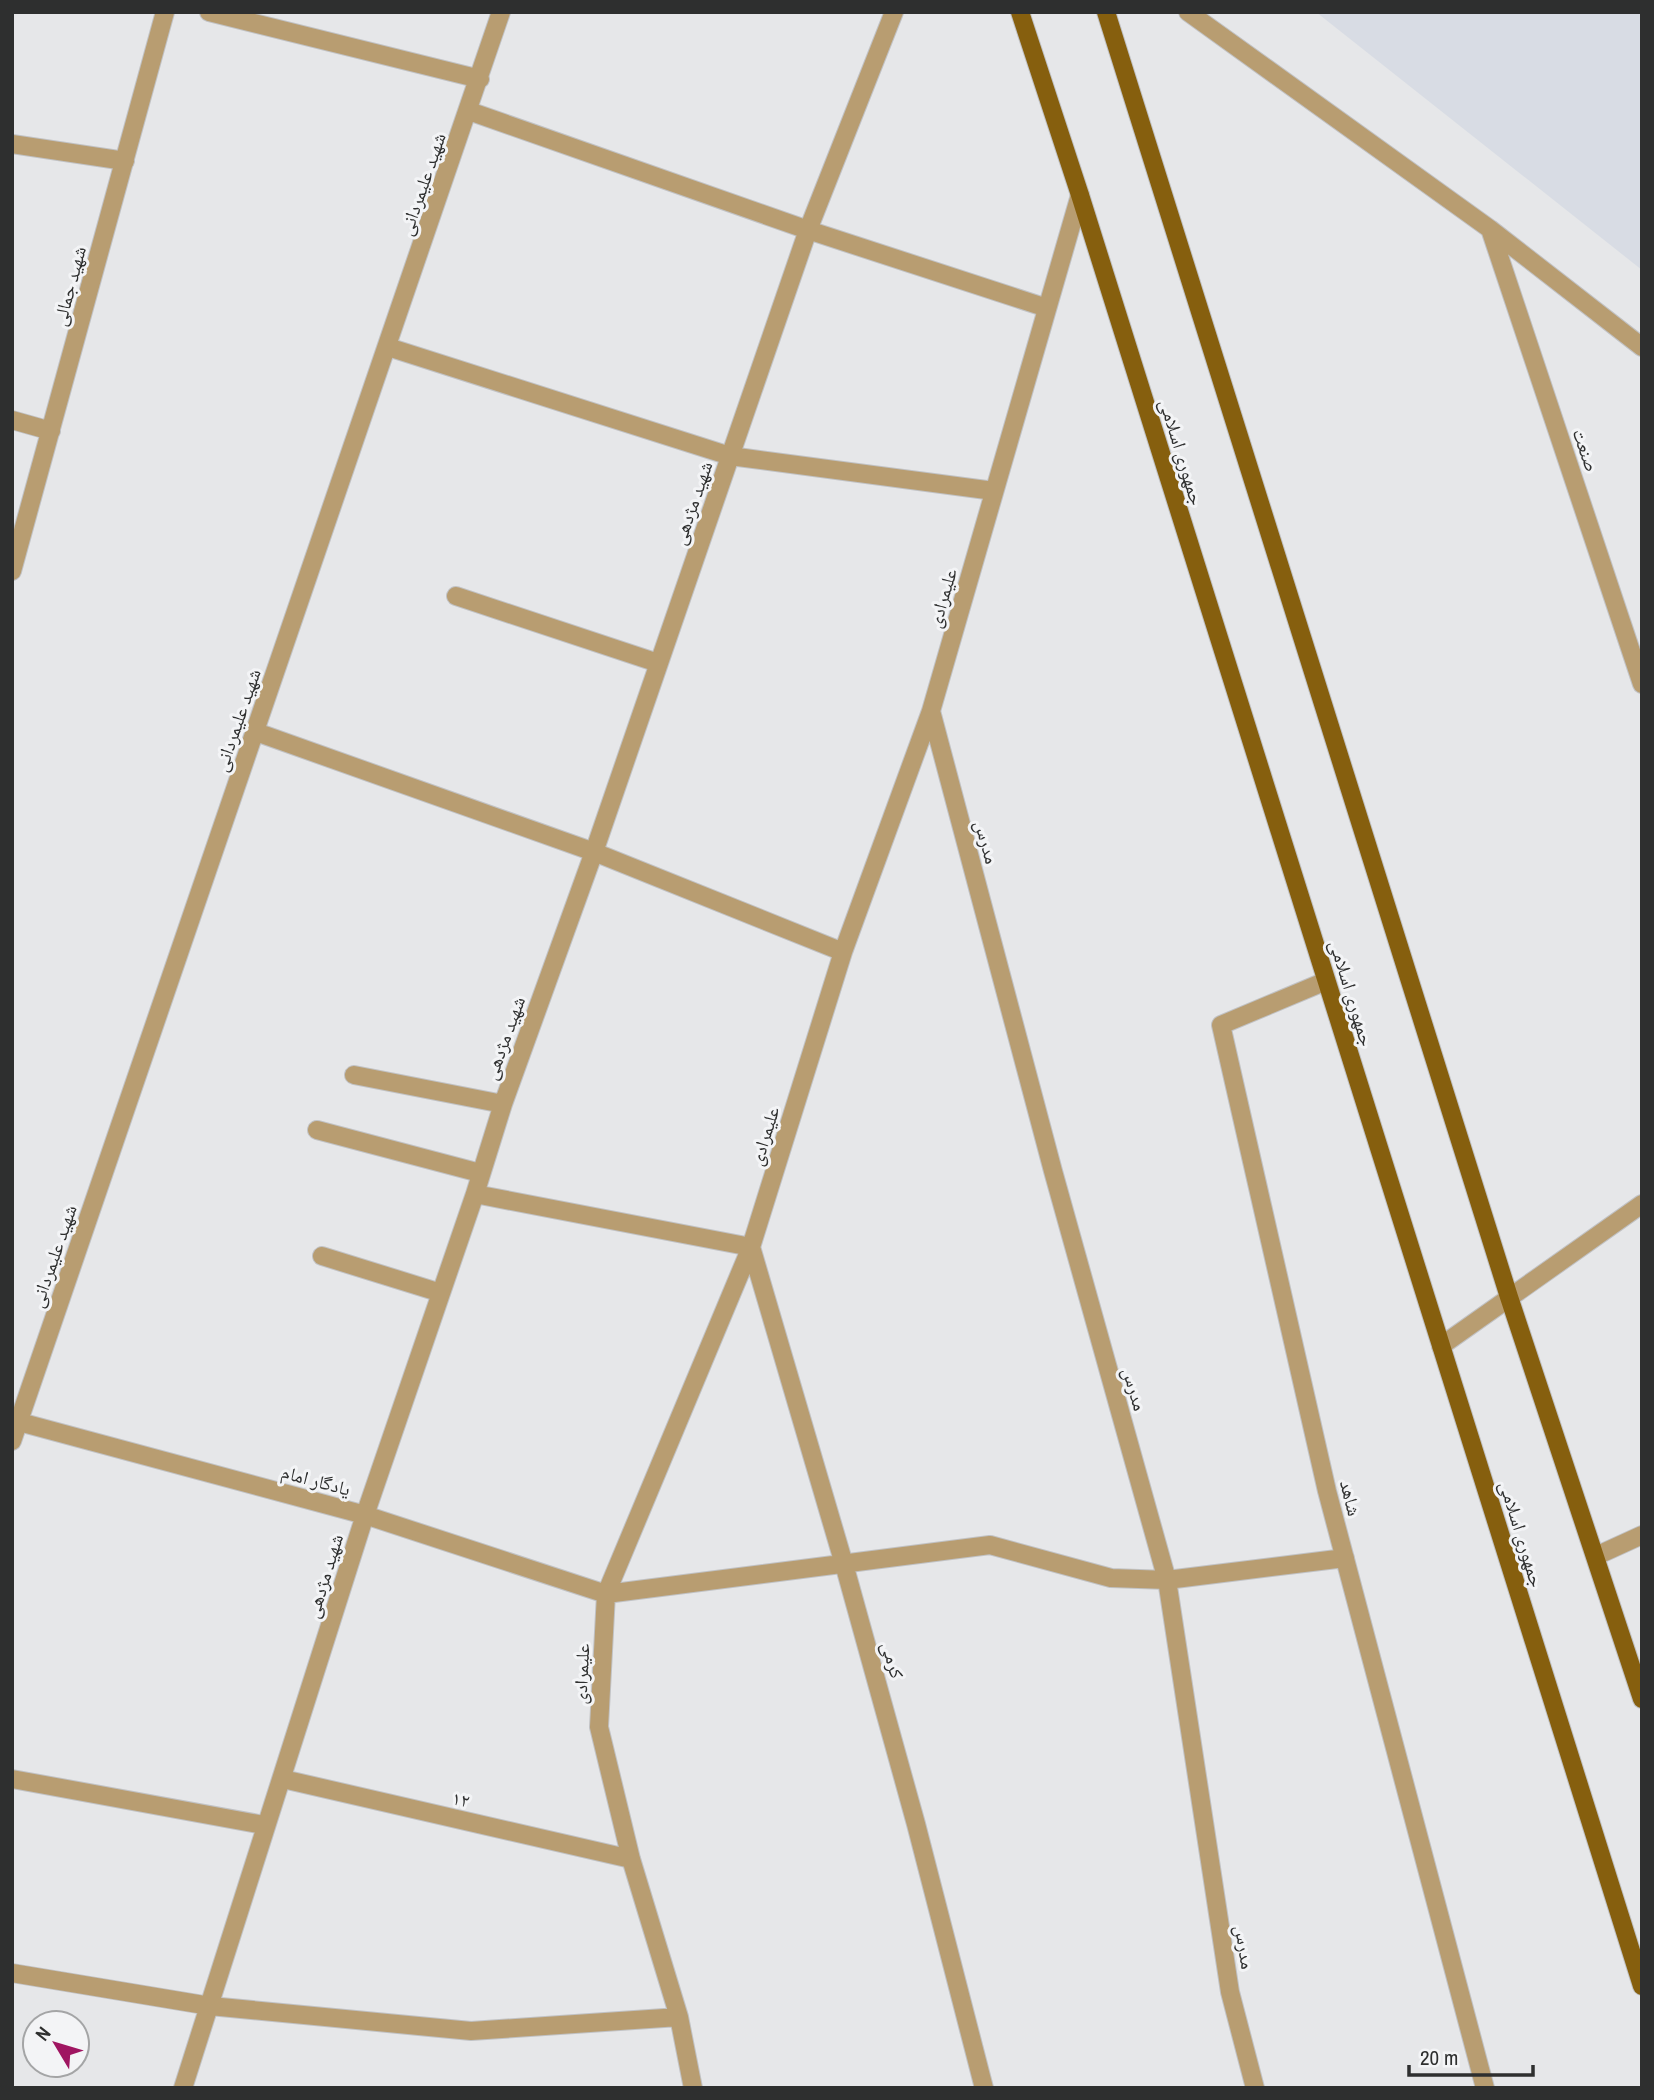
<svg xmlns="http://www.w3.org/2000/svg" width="1654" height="2100" font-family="'Archivo Narrow','Noto Naskh Arabic',sans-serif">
<rect width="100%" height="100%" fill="#e6e7e9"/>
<path fill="#d8dce4" d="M1316 12H1642V270Z"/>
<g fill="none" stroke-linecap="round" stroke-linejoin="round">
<g stroke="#c1c2c4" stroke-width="20">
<path id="minor" d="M209 12 480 79
M1188 12 1490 229 1642 347
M469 111 808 230 1047 308
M12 144 125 161
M1490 229 1642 684
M388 347 730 456 994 491
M12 420 51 431
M12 571 165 12
M456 596 658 663
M931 711 1053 1171 1167 1580 1230 1992 1255 2088
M256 732 594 852 843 952
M1326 981 1221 1025 1327 1491 1485 2088
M354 1075 503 1104
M317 1130 480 1173
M475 1194 751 1247 844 1564 916 1824 984 2088
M322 1256 441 1293
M1441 1346 1642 1204
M12 1420 365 1515 606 1594 990 1545 1111 1578 1167 1580 1345 1558
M12 1441 501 12
M1596 1556 1642 1535
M12 1779 264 1825
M283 1779 631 1859
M12 1973 210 2006 471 2031 679 2017
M183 2088 365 1515 475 1194 503 1104 594 852 808 230 894 12
M693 2088 679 2017 631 1859 599 1727 606 1594 751 1247 843 952 931 711 1080 195"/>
</g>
<g stroke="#c1c2c4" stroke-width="20">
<path id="major" d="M1020 12 1080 195 1642 1986
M1106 12 1509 1297 1642 1699"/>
</g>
<use href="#minor" stroke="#b89d71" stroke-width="18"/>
<use href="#major" stroke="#865f0e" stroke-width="18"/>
</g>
<g text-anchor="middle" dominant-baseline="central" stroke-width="6" stroke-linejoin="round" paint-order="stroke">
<g font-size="19" fill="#2e2f2f" stroke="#f3f4f6">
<text transform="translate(422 184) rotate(-71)">شهید علیمردانی</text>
<text transform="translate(69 286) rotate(-75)">شهید جمالی</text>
<text transform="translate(1586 450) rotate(71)">صنعت</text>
<text transform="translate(1182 452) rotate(73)">جمهوری اسلامی</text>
<text transform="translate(692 503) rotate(-71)">شهید مژدهی</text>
<text transform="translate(942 598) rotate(-74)">علیمرادی</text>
<text transform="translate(237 720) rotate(-71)">شهید علیمردانی</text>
<text transform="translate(987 842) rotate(75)">مدرس</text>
<text transform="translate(1352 993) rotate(73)">جمهوری اسلامی</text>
<text transform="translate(504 1038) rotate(-70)">شهید مژدهی</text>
<text transform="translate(764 1136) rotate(-73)">علیمرادی</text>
<text transform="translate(53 1256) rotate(-71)">شهید علیمردانی</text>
<text transform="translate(1135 1389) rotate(74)">مدرس</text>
<text transform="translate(316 1480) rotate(15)">یادگار امام</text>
<text transform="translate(1351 1498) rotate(76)">شاهد</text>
<text transform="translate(1522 1534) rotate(73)">جمهوری اسلامی</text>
<text transform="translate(324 1576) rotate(-73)">شهید مژدهی</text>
<text transform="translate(893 1660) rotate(74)">کرمی</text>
<text transform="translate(581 1674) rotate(-87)">علیمرادی</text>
<text transform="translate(461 1799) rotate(13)">۱۲</text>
<text transform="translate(1245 1947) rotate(81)">مدرس</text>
</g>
</g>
<rect width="1654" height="2100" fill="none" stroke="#2e2f2f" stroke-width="28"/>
<g transform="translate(56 2044) rotate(308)"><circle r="33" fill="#f3f4f6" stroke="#a4a5a6" stroke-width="2"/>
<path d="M0-5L12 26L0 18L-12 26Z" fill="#9f1561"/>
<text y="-10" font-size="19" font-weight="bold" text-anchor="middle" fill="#2e2f2f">N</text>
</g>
<path d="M1409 2065v10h124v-10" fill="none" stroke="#2e2f2f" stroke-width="3.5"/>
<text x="1420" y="2065" font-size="21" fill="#2e2f2f" stroke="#f3f4f6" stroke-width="5" paint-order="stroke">20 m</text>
</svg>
